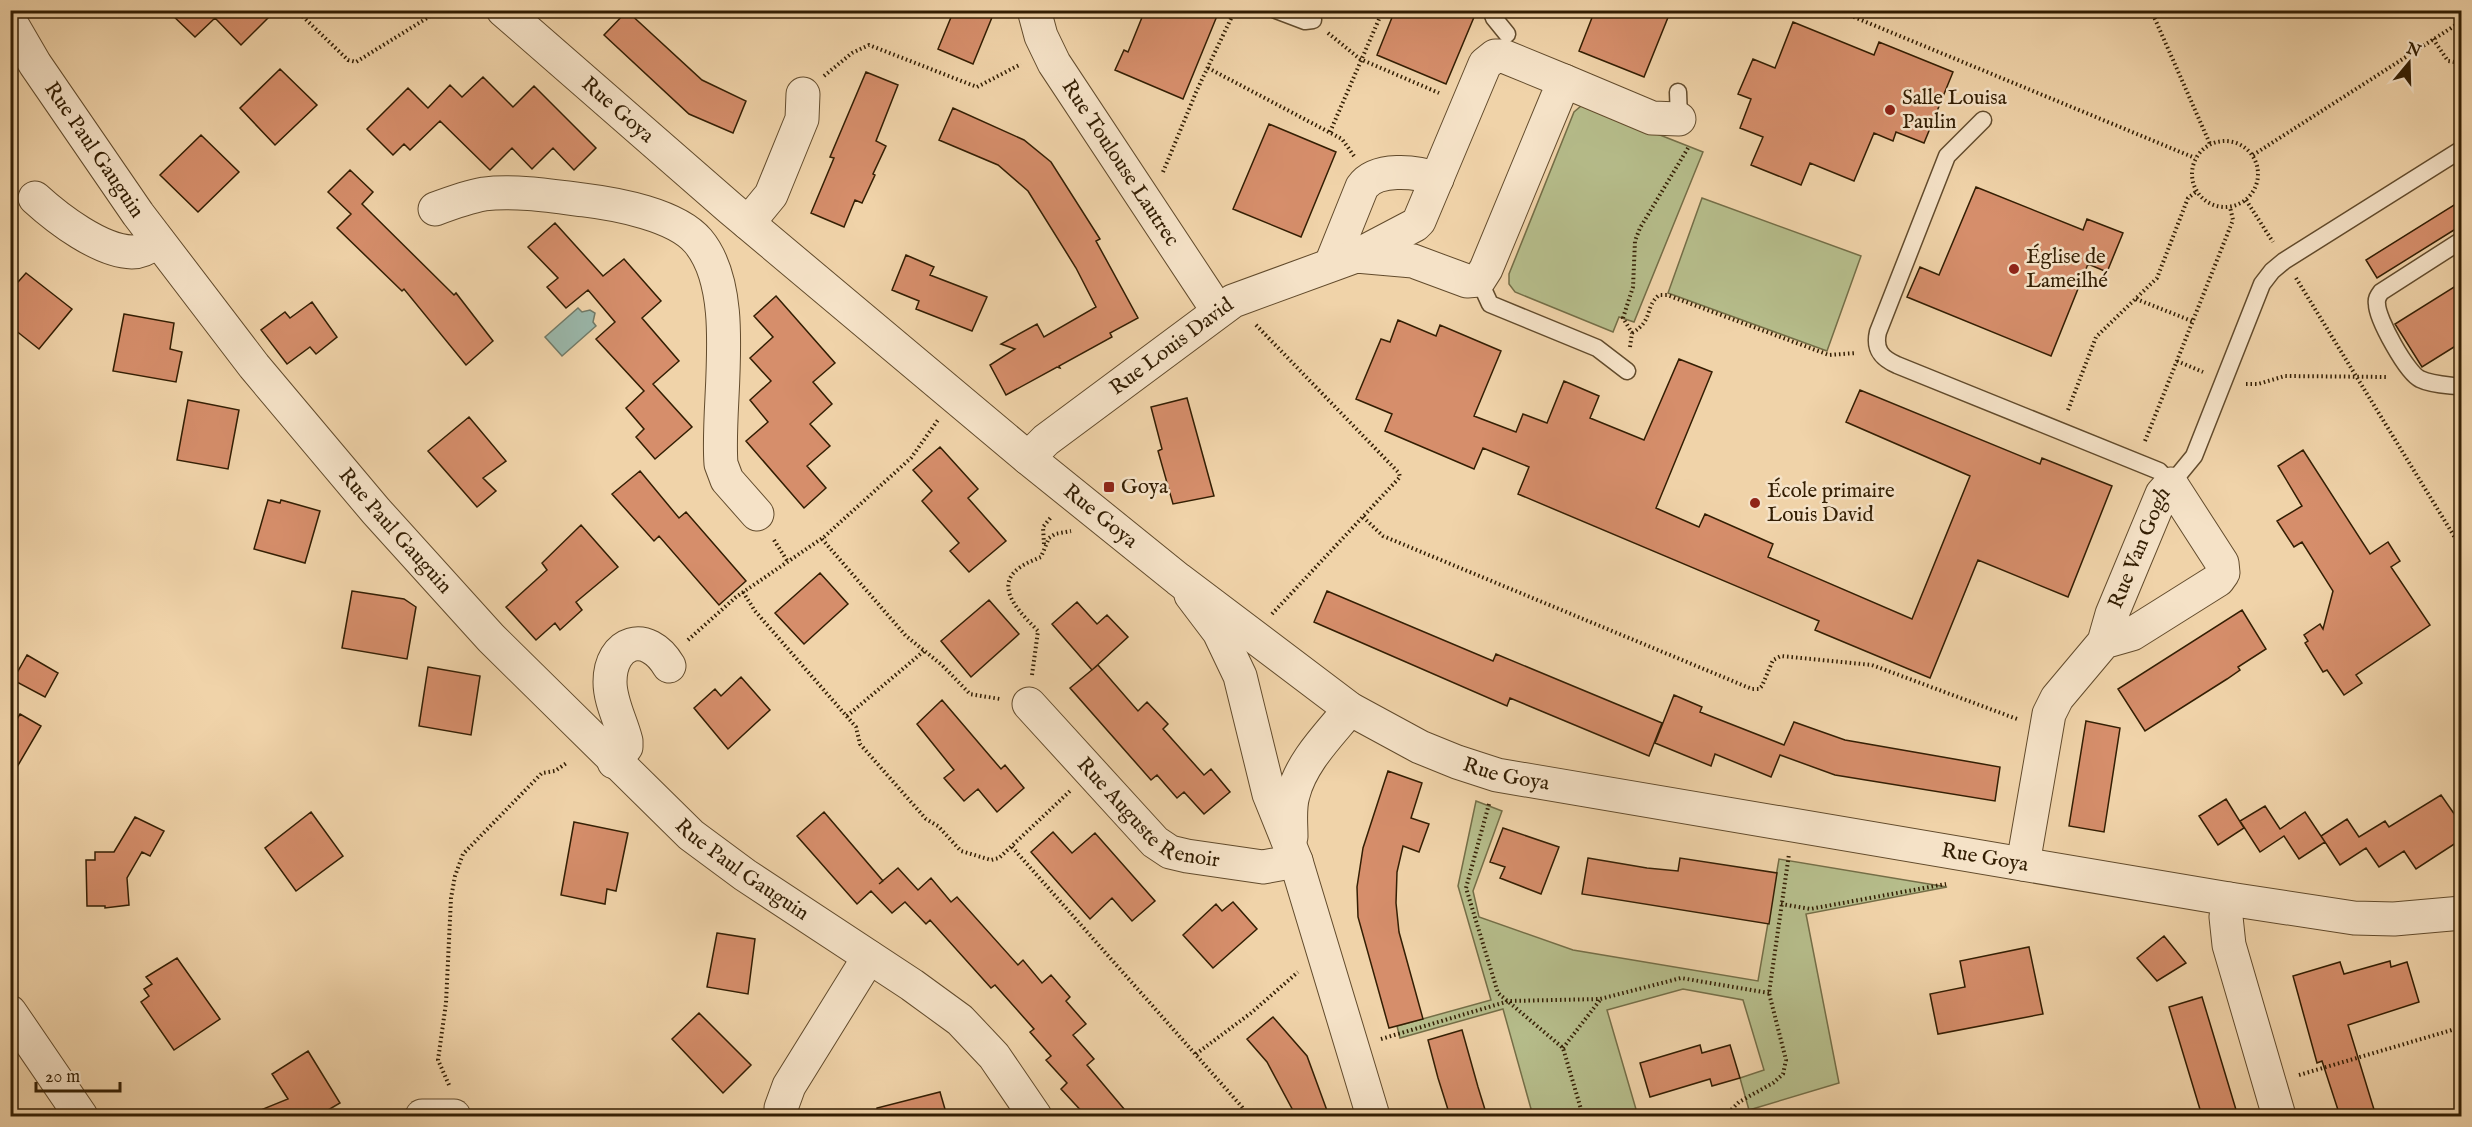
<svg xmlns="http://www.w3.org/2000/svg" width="2472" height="1127" font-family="'IM FELL English',serif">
<rect width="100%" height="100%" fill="#f0d3a9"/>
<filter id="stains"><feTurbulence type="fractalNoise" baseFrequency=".00333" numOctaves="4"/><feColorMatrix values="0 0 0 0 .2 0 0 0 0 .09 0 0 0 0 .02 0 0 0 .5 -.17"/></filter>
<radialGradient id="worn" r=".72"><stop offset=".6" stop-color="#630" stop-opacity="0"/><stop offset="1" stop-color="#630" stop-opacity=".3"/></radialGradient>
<path fill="#b6bd8b" stroke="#746e47" stroke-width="1.5" d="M1581 106 1589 107 1703 152 1634 322 1619 317 1613 332 1515 292 1509 284V274L1574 112Z
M1702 198 1861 256 1827 351 1668 293Z
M1476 801 1502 811 1473 891 1479 917 1573 950 1758 981 1779 859 1947 887 1806 914 1839 1083 1749 1110 1740 1078 1764 1070 1743 1000 1683 989 1607 1010 1638 1116H1533L1503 1009 1400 1038 1397 1026 1491 1000 1458 886Z"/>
<path fill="#9ab7aa" stroke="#717a67" stroke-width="1.5" d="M578 308 582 312 590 310 595 313 593 322 596 326 562 356 545 337Z"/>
<path fill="#d68e6b" stroke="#331e03" stroke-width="1.5" d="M167 10H276L241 45 215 18 195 37Z
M954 10H995L973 64 938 49Z
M1145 10H1204L1217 16 1183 99 1115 70 1124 50 1128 52Z
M1395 10H1477L1446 84 1377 55Z
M1595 10H1671L1644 77 1579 51Z
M627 11 702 80 746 101 733 133 689 114 604 35Z
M1793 22 1874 55 1879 42 1953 72 1924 143 1896 132 1893 141 1874 133 1854 181 1810 163 1801 185 1751 165 1763 137 1740 128 1751 99 1738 94 1753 59 1775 68Z
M280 69 317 105 275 145 240 108Z
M866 72 898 85 876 141 886 146 873 174 875 175 862 203 855 200 844 227 811 213 834 158 830 157Z
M483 77 513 107 534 86 596 148 574 170 553 148 532 169 512 148 490 170 440 121 410 150 404 144 393 155 367 129 408 88 428 108 450 85 462 97Z
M953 108 1024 140 1051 162 1100 239 1096 241 1138 318 1110 333 1112 337 1059 366 1060 368 1057 367 1006 395 990 365 1015 349 1001 344 1037 324 1044 337 1096 307 1076 268 1028 191 998 165 939 140Z
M1269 124 1336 152 1301 237 1233 209Z
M201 135 239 172 198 212 160 175Z
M350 170 373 192 362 204 454 295 456 293 493 341 466 365 404 289 402 291 337 228 351 214 328 192Z
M1976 187 2083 230 2087 219 2123 233 2107 272 2088 264 2051 356 1907 297 1920 267 1939 275Z
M2462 200V225L2377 278 2366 260Z
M555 223 603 276 624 259 661 301 642 318 679 361 653 384 692 427 655 459 636 437 644 429 626 408 644 391 596 339 615 322 588 290 566 308 547 287 558 278 528 247Z
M906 255 934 267 930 275 987 297 972 331 916 309 919 301 892 290Z
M26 273 72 309 39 349 10 326V291Z
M2462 282V342L2422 367 2395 324Z
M776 296 835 363 813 382 832 404 810 424 830 446 807 466 826 488 804 508 746 441 768 422 750 400 771 381 750 358 773 337 754 316Z
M312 302 337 337 316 354 310 347 287 364 261 330 285 312 290 318Z
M124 314 174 323 170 349 182 352 176 382 113 371Z
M1398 320 1436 336 1440 325 1501 351 1474 416 1516 432 1523 414 1547 423 1564 381 1599 396 1590 418 1644 440 1679 359 1712 372 1656 508 1699 527 1705 514 1773 544 1768 557 1912 619 1970 476 1846 422 1860 390 2040 464 2042 458 2112 486 2068 597 1978 560 1930 678 1815 630 1819 621 1518 494 1529 467 1483 448 1474 469 1385 431 1392 414 1356 399 1381 339 1390 342Z
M1187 398 1214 496 1173 504 1158 451 1162 449 1151 407Z
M188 400 239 410 228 469 177 460Z
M469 417 506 461 483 478 496 491 477 507 428 451Z
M940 447 978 489 968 498 1006 541 969 572 950 551 959 543 922 501 932 491 913 470Z
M2303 450 2370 554 2388 542 2400 561 2391 567 2430 625 2356 675 2362 683 2344 695 2327 670 2323 672 2305 643 2308 641 2304 635 2320 624 2323 629 2333 591 2302 542 2294 547 2277 521 2302 506 2278 466Z
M640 471 679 518 686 512 746 581 719 605 659 536 654 541 612 494Z
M268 500 280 503 281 500 320 511 305 563 254 549Z
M581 525 618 567 576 602 582 610 560 630 555 623 536 640 506 607 547 570 542 563Z
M820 573 848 604 804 644 775 613Z
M352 591 404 599 416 607 407 659 342 648Z
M1327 591 1493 661 1496 654 1662 723 1649 756 1510 698 1507 706 1314 622Z
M989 600 1019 634 971 677 941 641Z
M1077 602 1097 624 1107 615 1128 637 1092 670 1052 624Z
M2242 610 2266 649 2238 667 2240 670 2227 679 2145 731 2118 689Z
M27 655 58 673 45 697 13 680Z
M1098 665 1138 711 1147 702 1168 724 1163 729 1204 775 1211 769 1230 792 1204 814 1184 792 1177 798 1157 775 1151 780 1070 688Z
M428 667 480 676 471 735 419 726Z
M741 677 770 710 728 749 694 708 715 689 721 696Z
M1674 695 1702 707 1700 712 1784 745 1794 722 1845 740 2000 767 1995 801 1835 775 1780 755 1771 777 1715 754 1711 766 1655 743Z
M942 700 1001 769 1005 765 1024 788 997 812 978 789 964 801 944 778 954 770 917 724Z
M20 714 41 726 10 779V732Z
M2086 721 2120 728 2104 832 2069 826Z
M1388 771 1422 783 1411 818 1429 824 1419 852 1403 846 1397 872 1396 903 1399 932 1423 1019 1389 1028 1358 917 1357 887 1363 848Z
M2441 795 2462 825V839L2416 869 2404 851 2379 867 2366 848 2340 865 2321 836 2347 819 2359 837 2385 821 2389 827Z
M2226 799 2244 828 2218 845 2199 816Z
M2265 806 2280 829 2305 812 2325 842 2299 859 2284 836 2260 852 2240 821Z
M311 812 343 856 296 891 265 848Z
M824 812 883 881 879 884 898 868 918 890 931 878 951 902 957 897 1018 965 1023 960 1042 983 1051 975 1070 997 1066 1001 1086 1024 1073 1035 1094 1059 1087 1065 1130 1116H1086L1061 1089 1067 1083 1046 1060 1051 1056 1030 1032 1034 1029 995 985 991 988 930 920 926 924 905 902 892 913 871 891 857 904 797 836Z
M135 817 164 831 150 856 142 852 127 878 129 905 105 908V906H87L86 860H95V852H114Z
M574 822 628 833 616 891 607 889 605 904 561 895Z
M1503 828 1559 847 1541 894 1500 878 1505 867 1490 862Z
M1053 832 1072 853 1095 833 1155 901 1132 921 1112 898 1090 919 1031 852Z
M1588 858 1647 868 1678 871 1680 858 1777 873 1769 924 1582 894Z
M1233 902 1257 929 1213 968 1183 935 1216 904 1222 911Z
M717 933 755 939 748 994 707 987Z
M2164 936 2186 963 2157 981 2137 958Z
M2029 947 2043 1014 1938 1034 1930 994 1965 987 1960 961Z
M177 958 220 1019 174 1050 141 1002 149 996 144 989 152 984 146 977Z
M2390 961 2391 967 2407 962 2419 1002 2348 1025 2376 1116H2340L2322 1061 2317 1063 2293 976 2340 962 2344 974Z
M2202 997 2237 1113 2224 1116H2202L2169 1007Z
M699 1013 751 1065 723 1093 672 1039Z
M1273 1017 1307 1056 1329 1116H1296L1267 1062 1247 1039Z
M1462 1030 1478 1087 1487 1116H1450L1438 1078 1428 1040Z
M1700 1045 1702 1053 1730 1045 1740 1078 1712 1086 1710 1079 1650 1097 1640 1063Z
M308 1051 340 1103 318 1116H246L288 1099 272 1074Z
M940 1092 947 1116H878L877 1108Z"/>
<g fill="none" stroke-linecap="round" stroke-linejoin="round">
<g stroke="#624b2c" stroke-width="19">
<path id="service" d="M1276 10 1305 21 1313 20
M1491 10 1494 18 1507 34
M1678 92 1679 119
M1983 120 1947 156 1878 332C1874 349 1881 358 1897 365L2159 471 2171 484 2194 456 2262 284 2272 271 2284 261 2462 149
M2462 240 2381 292C2378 296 2376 299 2377 304 2377 319 2407 373 2420 379 2432 385 2449 385 2462 387
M1479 280 1490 304 1597 348 1627 371"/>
</g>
<g stroke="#624b2c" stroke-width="35">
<g id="minor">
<path id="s1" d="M1034 10 1041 36 1054 63 1218 311"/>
<path id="s2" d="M10 21 35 64 138 214 254 366 376 511 491 638 691 835 745 875 912 985 960 1020 994 1056 1035 1116"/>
<path d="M1564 81 1652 118 1679 119"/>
<path d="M35 198C58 219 100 251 132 252 142 252 150 247 158 241"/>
<path d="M435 209C451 203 467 197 484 194 514 190 553 196 584 200 617 204 676 215 698 241 741 292 716 401 721 464L727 480 757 514"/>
<path d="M748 223 771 195 802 119 803 94"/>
<path d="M1331 264 1362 187C1376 167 1416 171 1437 179"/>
<path id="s3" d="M1028 458 1046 440 1233 301 1356 256 1415 225 1419 221 1485 64 1495 56H1503L1564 81 1486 269 1479 280 1467 281 1413 261 1356 256"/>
<path d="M1191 595 1219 632 1240 676 1269 794 1296 861 1373 1116"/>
<path id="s4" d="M1029 704 1155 842 1170 852 1187 856 1263 867 1296 861"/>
<path d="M614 762 626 747V741C621 721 610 702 610 682 610 641 647 629 669 666"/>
<path d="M1291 837C1291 823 1289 808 1293 795 1301 762 1329 735 1350 709"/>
<path id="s5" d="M2023 864 2049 714 2057 698 2104 642 2112 614 2162 494 2171 484 2222 563 2223 573 2218 580 2132 634 2104 642"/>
<path d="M2229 899 2226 917 2229 945 2279 1116"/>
<path d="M10 1012 81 1116"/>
<path d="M422 1116H454"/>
<path d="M782 1116 781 1108 789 1086 869 957"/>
</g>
</g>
<g stroke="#624b2c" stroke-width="35">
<g id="tertiary">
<path id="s6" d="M503 10 730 208 1028 458 1178 579 1350 709 1420 747 1457 762 1497 775 2229 899 2354 918 2394 919 2462 913"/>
</g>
</g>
<path stroke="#331e03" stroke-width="4" stroke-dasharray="1.5 3" stroke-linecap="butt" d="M296 10 348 60 356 62 440 10
M1837 10 2195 158
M2151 10 2210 144
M1328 33 1360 59 1439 93
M2433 39 2448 61 2462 63
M1208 68 1342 139 1354 156
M824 76 852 53 869 45 977 87 1021 64
M1330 132 1383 10
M2192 174a33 33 0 1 1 66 0a33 33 0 1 1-66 0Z
M2253 155 2462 21
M1163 172 1197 90 1235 10
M2246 200 2273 242
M2296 278 2462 549
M2136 299 2192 321
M1256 325 1399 473 1400 477 1272 614
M1632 333C1654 320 1644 308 1659 295H1667L1829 355 1856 353
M1630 347 1632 333 1623 318 1633 287 1635 241 1640 228 1688 148
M2177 361 2203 372
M2246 384H2258L2285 376 2387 377
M2068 410 2096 337 2157 278 2188 198 2197 191
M2145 441 2233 220 2230 207
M1363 517 1383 536 1752 689H1759L1762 686 1773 660 1781 656 1872 665 2017 719
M822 539 906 636 942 665 970 694 1000 699
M774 540 788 562
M1044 544 1043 527 1052 516
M743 592 755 611 856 727 860 744 926 819 938 826 961 851 991 860 999 858 1070 791
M688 640 736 597 824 537 911 458 938 420
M1032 675 1038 631C1023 615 992 588 1019 568 1026 563 1034 560 1041 557L1049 538 1055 534 1071 531
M847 716 924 651
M1489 804 1466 888 1498 993 1563 1048 1583 1116
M1012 847 1242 1107 1247 1116
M1781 904 1810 909 1946 884
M1381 1039 1509 1001 1600 999 1681 978 1769 993
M1563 1048 1600 1000
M1196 1054 1251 1013 1298 972
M2299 1075 2462 1027
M449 1085 438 1060 446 1003 451 898 455 876 463 854 542 773 555 771 568 762
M1725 1116 1739 1102 1773 1083 1783 1074 1786 1060 1769 993 1789 854"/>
<use href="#service" stroke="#f5e2c7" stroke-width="16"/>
<use href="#minor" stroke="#f5e2c7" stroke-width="33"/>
<use href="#tertiary" stroke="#f5e2c7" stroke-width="33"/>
</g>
<g fill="#8f2418" stroke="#f5e2c7" stroke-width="2">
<circle cx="1890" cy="110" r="6"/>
<circle cx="2014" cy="269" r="6"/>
<rect x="1103" y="481" width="12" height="12" rx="3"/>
<circle cx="1755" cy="503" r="6"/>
</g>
<g text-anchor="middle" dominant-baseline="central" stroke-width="5" stroke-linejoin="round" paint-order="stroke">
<g font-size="21" fill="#331e03" stroke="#f5e2c7" text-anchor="start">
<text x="1902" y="98">Salle Louisa<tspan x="1902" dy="24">Paulin</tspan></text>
<text x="2026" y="257">Église de<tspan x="2026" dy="24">Lameilhé</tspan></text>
<text x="1121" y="487">Goya</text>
<text x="1767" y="491">École primaire<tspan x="1767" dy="24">Louis David</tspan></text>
</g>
<g font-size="21" fill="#331e03" stroke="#f5e2c7">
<text stroke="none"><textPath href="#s6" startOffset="152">Rue Goya</textPath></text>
<text stroke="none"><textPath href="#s2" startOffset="154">Rue Paul Gauguin</textPath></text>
<text stroke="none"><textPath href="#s1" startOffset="177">Rue Toulouse Lautrec</textPath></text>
<text stroke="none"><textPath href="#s3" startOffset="182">Rue Louis David</textPath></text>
<text stroke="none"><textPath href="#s6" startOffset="783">Rue Goya</textPath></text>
<text stroke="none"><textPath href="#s2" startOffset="640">Rue Paul Gauguin</textPath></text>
<text stroke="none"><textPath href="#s5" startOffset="344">Rue Van Gogh</textPath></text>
<text stroke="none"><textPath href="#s6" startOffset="1269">Rue Goya</textPath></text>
<text stroke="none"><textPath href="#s4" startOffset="166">Rue Auguste Renoir</textPath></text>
<text stroke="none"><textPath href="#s6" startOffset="1755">Rue Goya</textPath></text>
<text stroke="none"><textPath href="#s2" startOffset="1126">Rue Paul Gauguin</textPath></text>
</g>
</g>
<rect width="2472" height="1127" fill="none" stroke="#f0d3a9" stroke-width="36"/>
<rect x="12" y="12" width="2448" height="1103" fill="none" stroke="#331e03" stroke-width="3"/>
<rect x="18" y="18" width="2436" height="1091" fill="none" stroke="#331e03" stroke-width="1.5"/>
<g transform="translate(2409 63) rotate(19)" stroke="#f5e2c7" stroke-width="4.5" paint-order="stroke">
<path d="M0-4.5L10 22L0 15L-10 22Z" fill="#331e03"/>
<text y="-9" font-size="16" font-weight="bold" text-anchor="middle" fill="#331e03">N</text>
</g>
<path d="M36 1082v9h84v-9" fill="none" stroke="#331e03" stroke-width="3"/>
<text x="45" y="1082" font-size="18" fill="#331e03" stroke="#f5e2c7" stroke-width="4.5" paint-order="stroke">20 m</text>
<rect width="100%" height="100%" filter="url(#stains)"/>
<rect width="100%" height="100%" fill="url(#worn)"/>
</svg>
